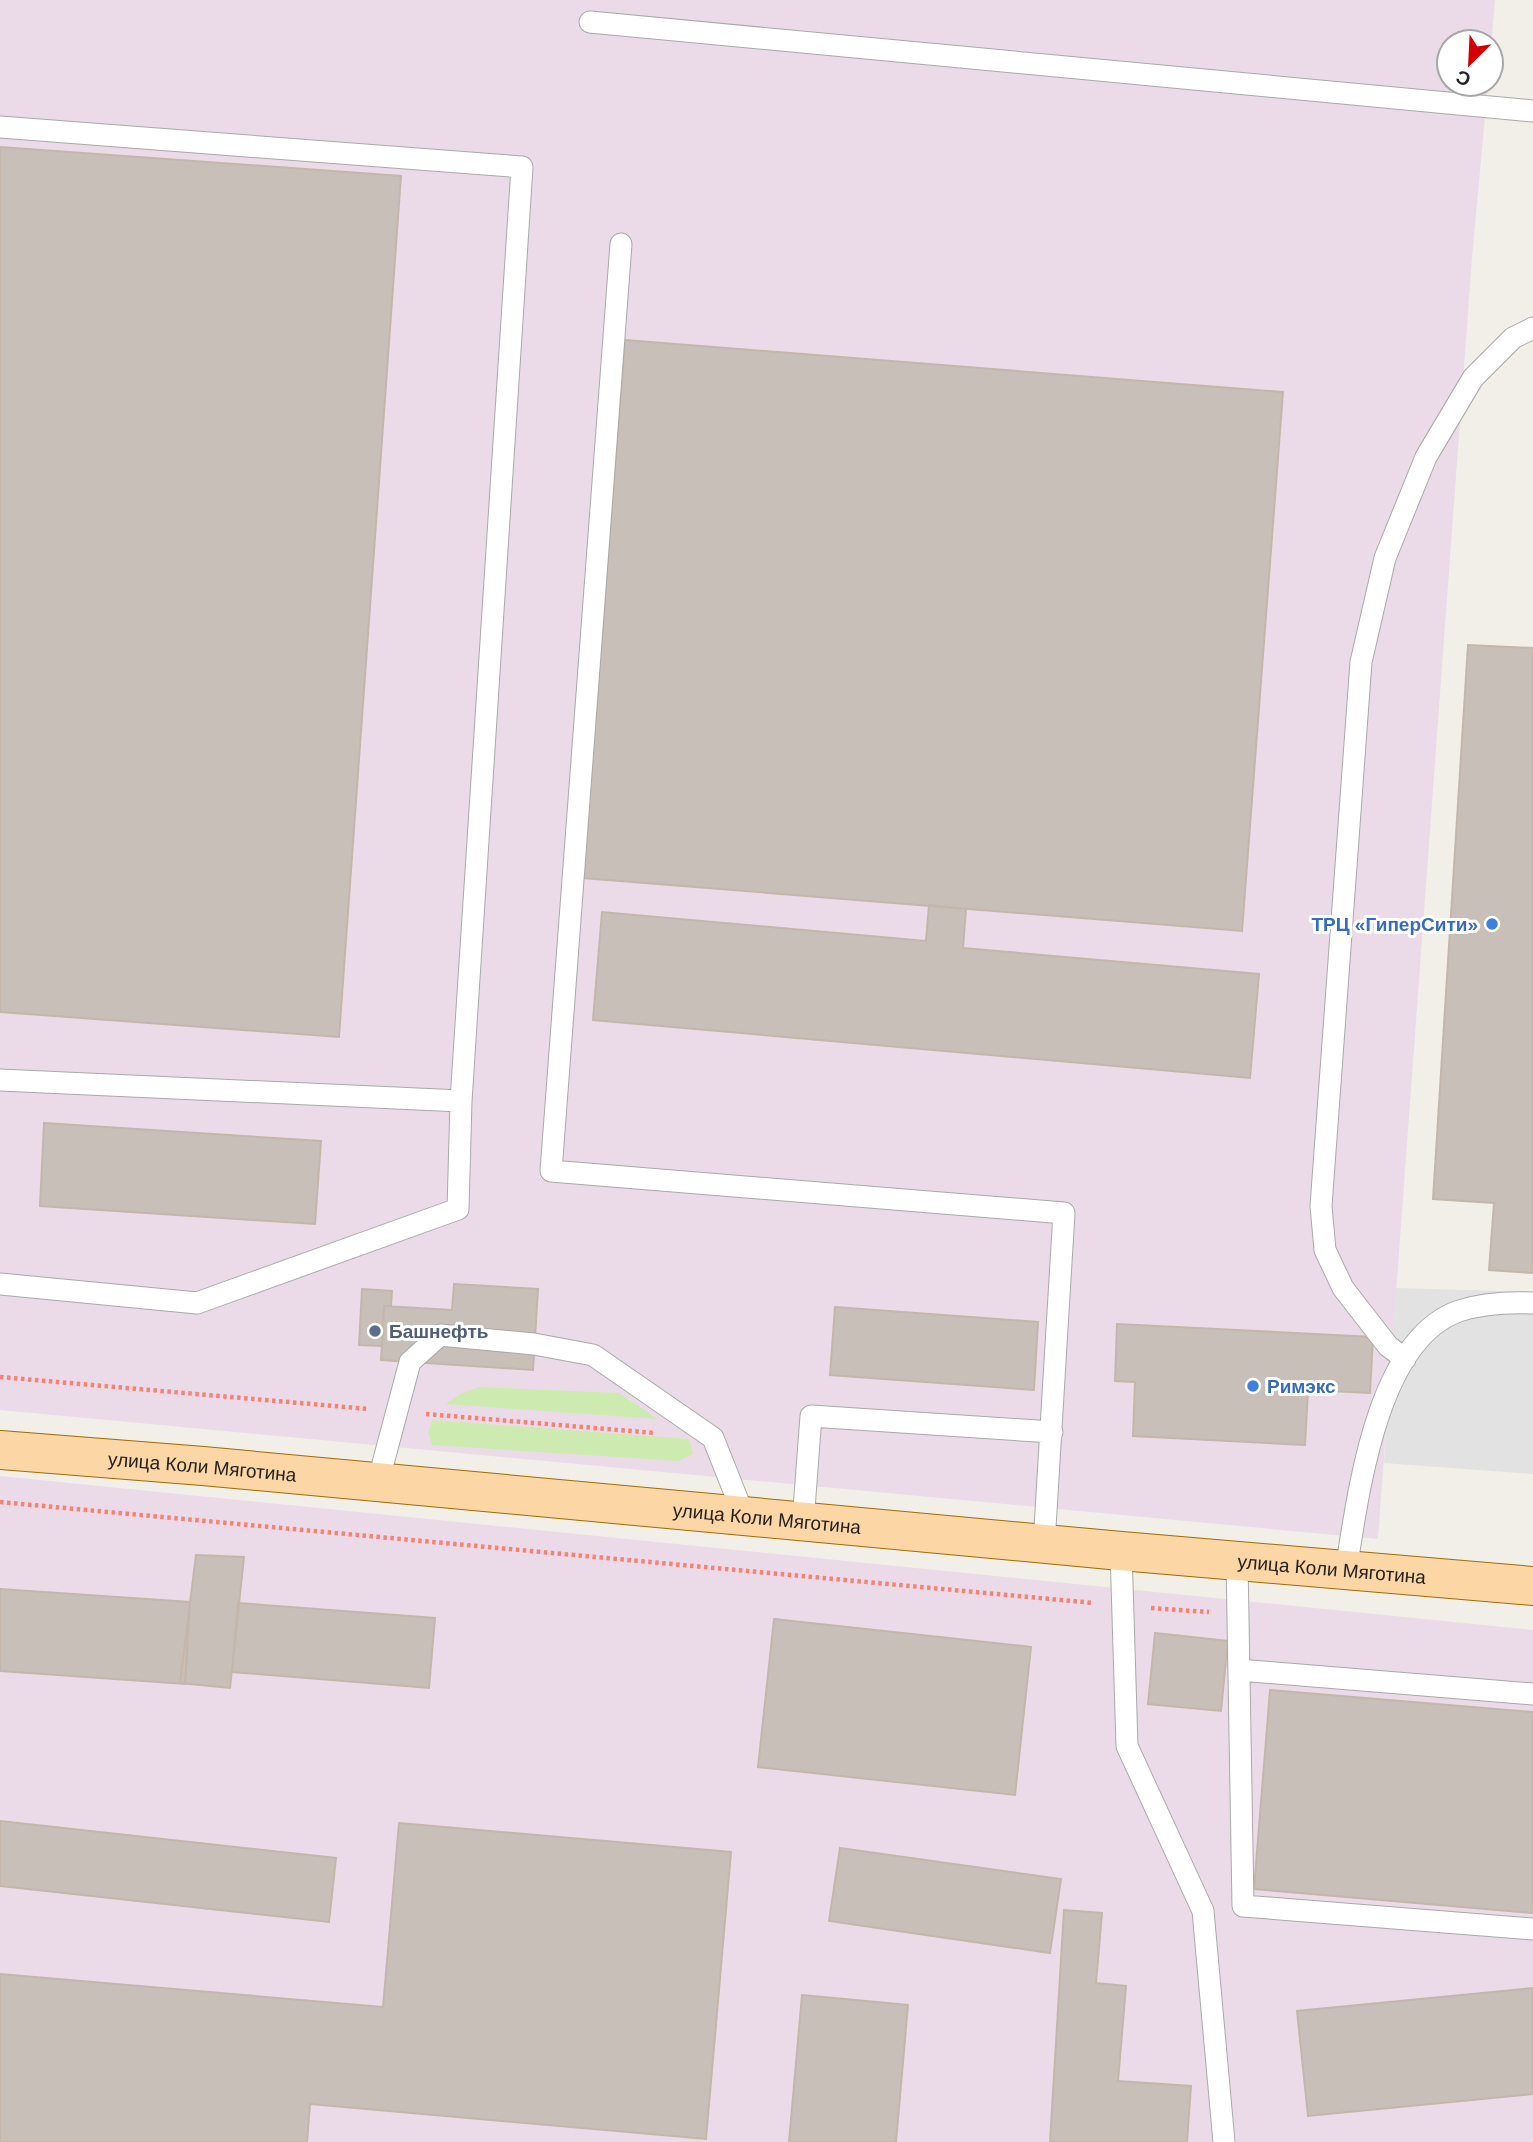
<svg xmlns="http://www.w3.org/2000/svg" width="1533" height="2142" font-family="Helvetica,sans-serif">
<rect width="100%" height="100%" fill="#f2efe9"/>
<path fill="#ebdbe8" d="M0 0H1495L1491 49V42H1449V84H1488L1472 258 1378 1539 0 1410Z
M0 1476 1533 1630V2142H0Z"/>
<path fill="#cdebb0" d="M479 1387 619 1393 658 1419 445 1404 461 1394Z
M432 1420 689 1439 693 1454 678 1461 432 1445 428 1433Z"/>
<path fill="#e2e2e2" d="M1396 1288 1533 1292V1474L1384 1463Z"/>
<path fill="#c7bfb8" stroke="#c4b6ab" stroke-width="2" d="M0 147 401 176 339 1037 0 1012Z
M625 340 1283 392 1242 931 583 878Z
M1468 645 1533 648V1273L1489 1270 1494 1203 1433 1199Z
M929 905 966 909 963 948 1259 974 1250 1078 593 1020 602 912 926 941Z
M44 1123 321 1141 315 1224 40 1206Z
M454 1284 538 1289 533 1370 381 1360 384 1306 452 1310Z
M362 1289 392 1291 391 1306H384L382 1346 359 1345Z
M835 1307 1038 1322 1034 1390 830 1375Z
M1117 1324 1373 1337 1370 1393 1308 1390 1305 1445 1133 1436 1135 1382 1115 1381Z
M196 1555 244 1557 230 1688 180 1683Z
M0 1589 190 1602 185 1684 0 1671Z
M238 1603 435 1618 429 1688 232 1672Z
M774 1619 1031 1647 1015 1795 758 1767Z
M1155 1633 1228 1641 1221 1711 1148 1704Z
M1270 1690 1533 1712V1913L1254 1889Z
M0 1821 336 1858 329 1922 0 1886Z
M399 1823 731 1852 706 2139 310 2104 307 2142H0V1974L383 2007Z
M840 1848 1061 1879 1050 1953 829 1921Z
M1064 1910 1102 1913 1096 1983 1126 1986 1118 2081 1191 2086 1187 2142H1050Z
M1533 1988V2094L1308 2116 1297 2011Z
M802 1995 908 2005 896 2142H789Z"/>
<g fill="none" stroke-linecap="round" stroke-linejoin="round">
<g stroke="#a9a9a9" stroke-width="23">
<path id="lane" d="M590 22 1533 111
M0 127 522 167 461 1101 458 1209 197 1303 0 1284
M621 244 551 1171 1064 1213 1044 1544
M0 1080 461 1101
M1405 1359 1388 1346 1343 1288 1325 1250 1321 1206 1361 662 1385 558 1426 457 1473 378 1513 338 1533 328
M378 1482 410 1362 440 1335 534 1344 593 1355 713 1438 744 1516
M803 1522 811 1416 1052 1432
M1121 1551 1127 1746 1203 1911 1224 2142
M1237 1561 1243 1906 1533 1929
M1346 1570C1358 1496 1376 1340 1459 1311 1483 1303 1508 1302 1533 1303
M1239 1670 1533 1694"/>
</g>
<g stroke="#a06b00" stroke-width="40">
<g id="primary">
<path id="s1" d="M0 1450 203 1466 1121 1551 1533 1586"/>
</g>
</g>
<path stroke="#fa8072" stroke-width="4.5" stroke-dasharray="3.5 3.5" stroke-linecap="butt" d="M0 1377 369 1409
M426 1414 655 1433
M0 1502 1094 1603
M1151 1608 1209 1612"/>
<use href="#lane" stroke="#fff" stroke-width="21"/>
<use href="#primary" stroke="#fcd6a4" stroke-width="38"/>
</g>
<g fill="#3f7fe0" stroke="#fff" stroke-width="2.5">
<circle cx="1492" cy="924" r="7"/>
<circle cx="1253" cy="1386" r="7"/>
</g>
<circle fill="#5c6f8a" stroke="#fff" stroke-width="2.5" cx="375" cy="1331" r="7"/>
<g text-anchor="middle" dominant-baseline="central" stroke-width="6" stroke-linejoin="round" paint-order="stroke">
<g font-size="19" font-weight="bold" fill="#366cbe" stroke="#fff" text-anchor="end">
<text x="1478" y="924">ТРЦ «ГиперСити»</text>
<text x="1267" y="1386" text-anchor="start">Римэкс</text>
</g>
<g font-size="19" font-weight="bold" fill="#4e5e75" stroke="#fff" text-anchor="start">
<text x="389" y="1331">Башнефть</text>
</g>
<g font-size="19" fill="#222" stroke="#fff">
<text stroke="none"><textPath href="#s1" startOffset="203">улица Коли Мяготина</textPath></text>
<text stroke="none"><textPath href="#s1" startOffset="770">улица Коли Мяготина</textPath></text>
<text stroke="none"><textPath href="#s1" startOffset="1337">улица Коли Мяготина</textPath></text>
</g>
</g>
<g transform="translate(1470 63) rotate(204)"><circle r="33" fill="#ffffff" stroke="#a7a7a7" stroke-width="2"/>
<path d="M0-5L12 26L0 18L-12 26Z" fill="#d40000"/>
<text y="-10" font-size="19" font-weight="bold" text-anchor="middle" fill="#222222">С</text>
</g>
</svg>
